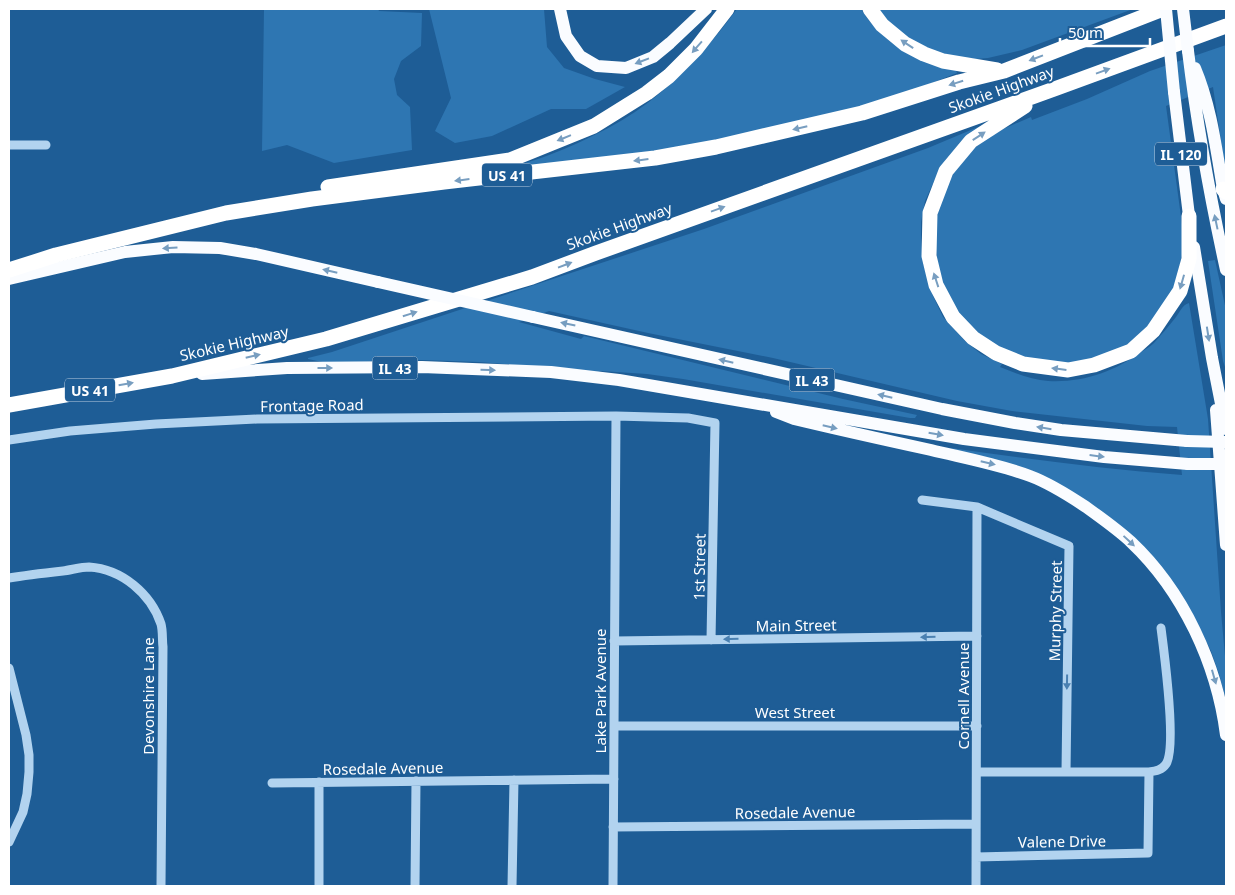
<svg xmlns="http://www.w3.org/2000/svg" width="1235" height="895" font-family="'Noto Sans',sans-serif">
<rect width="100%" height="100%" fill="#1e5d96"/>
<path fill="#2e76b2" d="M264 9H378L379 11 422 13 421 46 401 61 394 79 397 95 410 107 412 150 334 163 287 145 262 151Z
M429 9H544L547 47 564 68 595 79 625 87 586 109H551L492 136 455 143 435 131 451 98Z
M737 9H861C873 29 894 47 915 57 928 63 943 66 956 70L957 73 907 93 789 126 687 146 632 154 452 174C473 171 496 170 517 165 538 160 558 152 578 143 597 134 617 124 635 112 675 85 708 48 737 9Z
M875 9H1133L1022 50 988 58 975 59 949 56 929 50 900 34Z
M1226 45V175L1213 87 1166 106 1184 239 1183 251 1176 282 1171 295 1152 324 1135 339 1116 352 1065 365 1007 354 962 321 940 282 934 233 940 200 956 168 968 153 986 139 1003 129 1031 117 1032 120 1087 99 1150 71Z
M1009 114 947 158 935 179 925 201 921 222V238L923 263 933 296 943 317 965 341 981 354 1002 364 1000 367C1015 373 1032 380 1048 381 1082 383 1114 372 1141 352 1145 349 1150 347 1154 343 1161 335 1169 326 1176 317 1180 312 1182 305 1189 303L1208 419 1221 612 1226 667V700L1219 674 1211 651 1191 611 1096 508 951 448C1028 459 1105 469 1182 475L1177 427 1147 426 1012 411 957 401 773 358 648 333 549 311 519 322 581 339 584 336 843 399 917 415 915 418H910L683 379 647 374 601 371 598 372 479 362 422 360 327 363 308 359V358L332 352 704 229 928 148Z
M1215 260 1226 310V370L1223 361 1208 261Z"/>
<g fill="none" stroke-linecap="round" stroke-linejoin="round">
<path stroke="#b2d3ef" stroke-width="9" d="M9 145H46
M9 440 70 431 156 424 257 419 616 416 688 418 715 423 711 640
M922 500 977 507 1069 546 1066 772
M9 578C27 575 45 573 63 571 71 570 81 567 89 567 122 569 151 594 161 624 163 631 162 640 163 647L161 886
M614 641 977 636
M9 668 26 735 29 755V772L27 794 23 812 9 842
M614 726H977
M977 772H1149C1156 771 1162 770 1166 764 1177 748 1164 651 1161 628
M272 783 614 779
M613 827 976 824
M976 857 1148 853 1149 772
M319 886V782
M415 886 416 781
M512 886 514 780
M613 886 616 416
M976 886 977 507"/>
<path stroke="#fafcff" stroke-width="12" d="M560 9 566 36 580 56 597 66 626 68 653 57 670 43 706 9
M1188 51C1197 125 1210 197 1226 270
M1195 68C1211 106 1216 148 1223 189L1226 199
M1174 92 1190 224
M1194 247 1212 358 1226 429
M9 279 125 252 173 247 220 248 256 254 378 282
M533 317 942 409 1015 423 1061 430 1187 441
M202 374 287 368 422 367 551 372 619 380 964 439 1104 457 1188 464
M1216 410 1226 545
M776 412 794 419C840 430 885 440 931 450 964 458 998 464 1030 476 1049 483 1068 495 1086 507 1101 518 1117 529 1131 542 1183 591 1217 664 1226 735"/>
<path stroke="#fff" stroke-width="15" d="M870 9 882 25 905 44 924 54 943 61 997 70
M1025 106 971 141 946 171 930 213 929 256 936 285 953 317 973 338 996 353 1023 364 1068 370 1094 365 1131 351 1153 331 1180 291 1189 259V216
M328 187 510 160 594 126 647 93 669 76 696 49 727 9
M1223 189 1226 192
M9 270 56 255 226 213 312 199 444 182 655 158 716 147 862 113 959 82 1004 71 1163 9
M9 405 172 376 326 339 532 277 596 253 1057 88 1226 26"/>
<path stroke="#fafcff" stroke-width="12" d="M1166 9 1174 92
M1183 9 1188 51
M378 282 533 317
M1187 441 1226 442
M1188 464H1226"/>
</g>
<defs><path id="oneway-solid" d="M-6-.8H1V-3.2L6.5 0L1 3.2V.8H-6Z" transform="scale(1.25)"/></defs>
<g fill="#789ec0">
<use href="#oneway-solid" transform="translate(907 44) rotate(-146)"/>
<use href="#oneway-solid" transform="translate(697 47) rotate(131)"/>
<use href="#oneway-solid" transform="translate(1036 58) rotate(159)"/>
<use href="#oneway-solid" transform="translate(1103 71) rotate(-20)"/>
<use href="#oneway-solid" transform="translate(956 83) rotate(163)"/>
<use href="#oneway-solid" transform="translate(800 128) rotate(167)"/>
<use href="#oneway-solid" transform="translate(979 136) rotate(-33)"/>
<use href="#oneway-solid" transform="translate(564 138) rotate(158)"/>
<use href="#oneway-solid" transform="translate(641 160) rotate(173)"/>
<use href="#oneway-solid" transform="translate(462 180) rotate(173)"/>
<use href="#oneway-solid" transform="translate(718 209) rotate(-20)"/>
<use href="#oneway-solid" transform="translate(565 265) rotate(-21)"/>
<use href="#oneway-solid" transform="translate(936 280) rotate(-108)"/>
<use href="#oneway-solid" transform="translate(1182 282) rotate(106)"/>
<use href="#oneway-solid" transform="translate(410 314) rotate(-17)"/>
<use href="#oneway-solid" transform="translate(253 356) rotate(-13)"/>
<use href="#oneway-solid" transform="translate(1059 369) rotate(-173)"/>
<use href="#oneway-solid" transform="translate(126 384) rotate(-10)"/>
</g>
<g fill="#769dc0">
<use href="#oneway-solid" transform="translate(642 61) rotate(159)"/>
<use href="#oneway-solid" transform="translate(1216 222) rotate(-102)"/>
<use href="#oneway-solid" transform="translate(170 248) rotate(176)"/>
<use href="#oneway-solid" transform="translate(330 271) rotate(-167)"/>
<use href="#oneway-solid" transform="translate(568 324) rotate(-168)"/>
<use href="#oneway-solid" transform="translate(1208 334) rotate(81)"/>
<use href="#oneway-solid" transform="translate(726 361) rotate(-167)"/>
<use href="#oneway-solid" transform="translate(325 368)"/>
<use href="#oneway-solid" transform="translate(488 370) rotate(2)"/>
<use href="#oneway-solid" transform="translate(885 396) rotate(-167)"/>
<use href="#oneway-solid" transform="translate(830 427) rotate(13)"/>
<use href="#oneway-solid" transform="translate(1044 428) rotate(-171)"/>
<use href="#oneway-solid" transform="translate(936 434) rotate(10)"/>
<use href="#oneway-solid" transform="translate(1097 456) rotate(7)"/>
<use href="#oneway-solid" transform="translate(988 463) rotate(13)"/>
<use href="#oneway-solid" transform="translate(1129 541) rotate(43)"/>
<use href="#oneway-solid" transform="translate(1214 677) rotate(74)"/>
</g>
<g fill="#4a80b1">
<use href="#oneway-solid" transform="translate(928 637) rotate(179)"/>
<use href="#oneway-solid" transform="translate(731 639) rotate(179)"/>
<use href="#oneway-solid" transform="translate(1067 682) rotate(91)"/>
</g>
<g text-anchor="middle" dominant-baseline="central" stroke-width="4" stroke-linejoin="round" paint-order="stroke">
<g fill="#1e5d96" stroke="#bccee0" stroke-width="1">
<rect x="1155" y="142.5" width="52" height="23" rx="4"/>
<rect x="482" y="163.5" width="50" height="23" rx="4"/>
<rect x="372.5" y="356.5" width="45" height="23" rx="4"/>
<rect x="789.5" y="368.5" width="45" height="23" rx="4"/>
<rect x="65" y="378.5" width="50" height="23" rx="4"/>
</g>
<g font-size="14" font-weight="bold" fill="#fff">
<text x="1181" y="154">IL 120</text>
<text x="507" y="175">US 41</text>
<text x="395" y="368">IL 43</text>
<text x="812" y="380">IL 43</text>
<text x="90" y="390">US 41</text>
</g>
<g font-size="15" fill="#fff" stroke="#1e5d96">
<text transform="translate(1001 89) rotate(-20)">Skokie Highway</text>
<text transform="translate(619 226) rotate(-20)">Skokie Highway</text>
<text transform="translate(234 343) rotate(-13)">Skokie Highway</text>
<text transform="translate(312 405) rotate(-1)">Frontage Road</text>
<text transform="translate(699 567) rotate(-89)">1st Street</text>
<text transform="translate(1055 611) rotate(-89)">Murphy Street</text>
<text transform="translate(796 625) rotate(-1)">Main Street</text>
<text transform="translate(600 691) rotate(-90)">Lake Park Avenue</text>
<text transform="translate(148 696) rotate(-90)">Devonshire Lane</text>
<text transform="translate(963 696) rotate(-90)">Cornell Avenue</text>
<text x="795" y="712">West Street</text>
<text transform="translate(383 768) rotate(-1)">Rosedale Avenue</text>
<text transform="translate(795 812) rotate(-1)">Rosedale Avenue</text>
<text transform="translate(1062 841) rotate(-1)">Valene Drive</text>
</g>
</g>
<rect width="1235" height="895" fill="none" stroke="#ffffff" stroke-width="20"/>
<path d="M1060 38v8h90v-8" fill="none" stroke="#ffffff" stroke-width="2.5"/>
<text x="1068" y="38" font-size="15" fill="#ffffff" stroke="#1e5d96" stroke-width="4" paint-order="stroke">50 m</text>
</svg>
